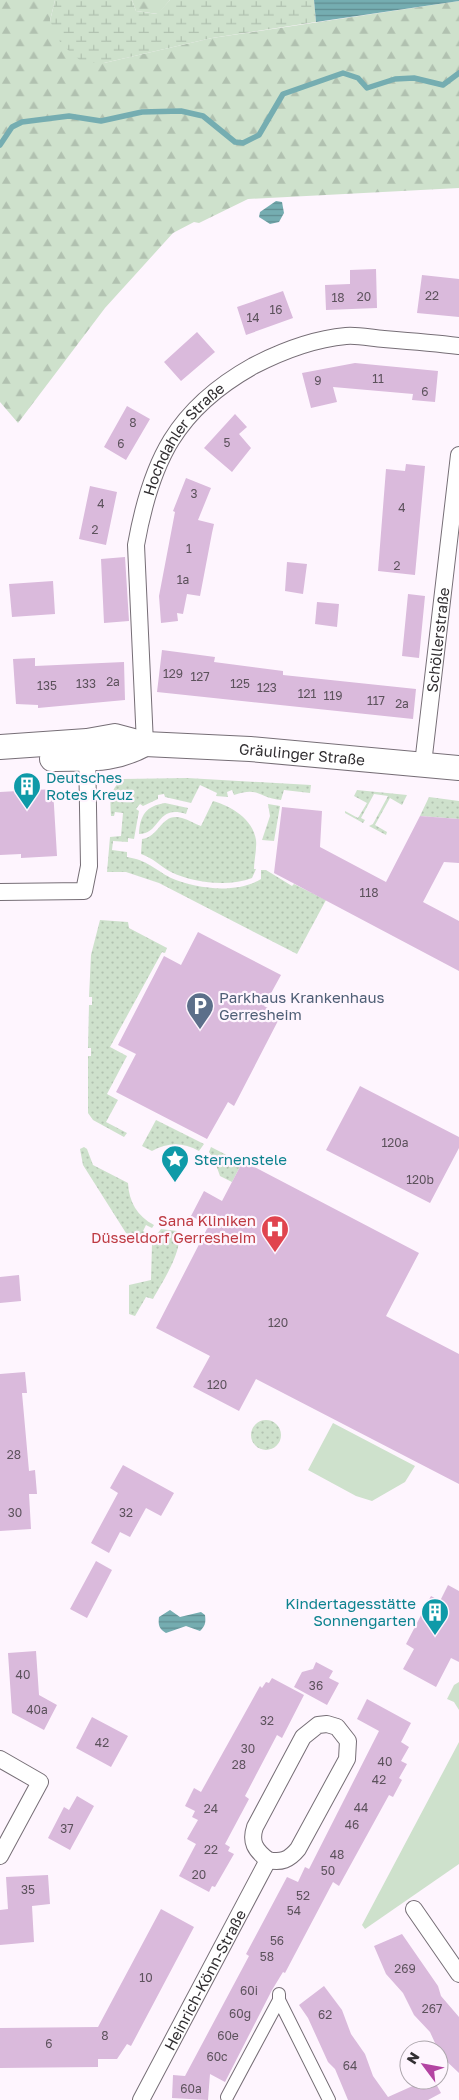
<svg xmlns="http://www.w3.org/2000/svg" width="459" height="2100" font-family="'Golos Text',sans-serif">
<defs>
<pattern id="grass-dots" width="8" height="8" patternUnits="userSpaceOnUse" patternTransform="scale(1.25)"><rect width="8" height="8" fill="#cee1cc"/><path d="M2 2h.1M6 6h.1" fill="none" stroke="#b1c1b0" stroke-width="1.8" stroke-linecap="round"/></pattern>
<pattern id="forest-firs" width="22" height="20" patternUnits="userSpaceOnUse" patternTransform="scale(1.25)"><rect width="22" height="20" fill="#cee1cc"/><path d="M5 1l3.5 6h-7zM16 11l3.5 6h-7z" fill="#b1c1b0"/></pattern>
<pattern id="wetland-marsh" width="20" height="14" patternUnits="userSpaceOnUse" patternTransform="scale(1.25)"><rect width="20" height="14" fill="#cee1cc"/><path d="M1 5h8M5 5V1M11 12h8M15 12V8" fill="none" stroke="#b1c1b0"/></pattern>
<pattern id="water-rules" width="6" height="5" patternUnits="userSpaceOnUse" patternTransform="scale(1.25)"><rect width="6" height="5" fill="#75adb1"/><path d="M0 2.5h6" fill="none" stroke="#618d91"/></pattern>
</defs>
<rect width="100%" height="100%" fill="#fef5fe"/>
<path fill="url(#grass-dots)" d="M187 778 311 785 310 793 284 790 281 800C257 798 260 786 234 795L232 790 227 792 228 797 216 796 217 793 200 785 191 803 165 797 164 794 158 795V799L143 806 140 804 136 809 139 811 134 839 128 838V842L113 841 112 850 127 852V857C147 860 154 869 171 878 197 889 236 894 261 879V870H266L292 886 294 884 326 900 297 954 159 883 126 872H107L110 837 121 836 123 813 115 812 114 816H111C110 800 109 790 123 779Z
M357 790 407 795 402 805 390 798 375 825 387 832 386 835 369 826 373 824 388 796 374 794 361 818 365 820 363 823 345 813V811L358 818 367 803 354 796Z
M429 797 459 801V819L420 816Z
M213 801C231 806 253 819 256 840 257 849 254 860 254 869H256L252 878C229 887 193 883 171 872 160 866 153 858 141 854L142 839C160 837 161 812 182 818 189 820 195 824 201 826Z
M165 803 188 808 186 814C156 804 161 834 139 834 140 815 146 806 165 803Z
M268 804 280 806 274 841 262 840 270 816Z
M100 920 128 922 129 928 167 948 165 953 162 952 110 1047 127 1056 107 1094 118 1100 106 1122 127 1133 124 1137 93 1120 88 1113V1056H91V1048H88L89 1005H92V997H89L91 955Z
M156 1120 204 1144 199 1151C183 1142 168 1142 152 1151L142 1146Z
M84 1147 87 1149 93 1165 128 1183C129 1202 137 1216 154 1225L152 1228 146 1225 143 1231 155 1237 161 1229 177 1231C186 1247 161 1284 153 1299L146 1297 135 1316 129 1314V1285L151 1280 152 1244 126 1233 83 1165 80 1149Z
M211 1147 242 1163 232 1182 220 1176 214 1159 209 1152Z
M251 1435a15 15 0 1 1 30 0a15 15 0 1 1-30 0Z"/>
<path fill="url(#forest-firs)" d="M0 0H55L50 21 104 63 212 38 459 1V188L248 199 199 223 194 222 173 233 105 308 18 423 0 402Z
M132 0H170L158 14 136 11Z"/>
<path fill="url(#wetland-marsh)" d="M55 0H132L136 11 157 14 170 0H314L316 22 212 38 104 63 82 62 61 44 50 21Z"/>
<path fill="#cee1cc" d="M333 1423 415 1466 405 1482 372 1501 356 1496 308 1470Z
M459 1682V1710L454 1702 447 1699 454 1685Z
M459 1742V1864L365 1929 362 1925Z"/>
<path fill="url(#water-rules)" d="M314 0H459V1L316 22Z
M276 201 282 202 284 213 279 222 270 224 259 217 260 212Z
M170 1610 180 1617 201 1612 205 1615C206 1623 205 1626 200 1631L186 1626 166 1633C159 1629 158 1625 159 1617Z"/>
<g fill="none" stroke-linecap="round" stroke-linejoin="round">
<path stroke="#75adb1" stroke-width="5.5" d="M0 145 12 127 22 122 69 116 101 121 142 112 181 111 203 116 235 142 243 143 259 135 283 94 343 73 358 78 367 88 395 79 414 78 443 85 459 73"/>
</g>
<path fill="#dabadc" d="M376 269 377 308 326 310 325 285 350 284V270Z
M422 275 459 279V317L417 313Z
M283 291 293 318 246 335 237 307Z
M197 332 215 352 181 381 164 362Z
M355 363 438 371 435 402 412 400 413 394 333 387 337 402 311 408 302 373Z
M127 406 150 419 126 460 104 447Z
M235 414 247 427 239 434 251 448 232 472 204 448Z
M406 464 425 466 415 575 378 571 386 469 405 471Z
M186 478 211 488 198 520 214 524 212 533 200 596 187 594 183 614 177 613 178 621 161 623 159 596 175 512 173 511Z
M90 486 117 492 106 545 79 539Z
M125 557 129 621 104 623 101 559Z
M287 562 307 564 303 594 285 591Z
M53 581 55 614 12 617 9 584Z
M408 594 425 596 419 658 402 656Z
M317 602 339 604 337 627 315 624Z
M162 650 215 657 214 662 283 671V675L416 689 413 719 157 692Z
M35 658V666L124 662 125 700 38 708V705L16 704 13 659Z
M53 789 57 856 21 858V854L0 855V792Z
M282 807 322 811 320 847 386 882 420 816 459 819V863L444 862 423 902 459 921V971L274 873Z
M198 932 281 975 264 1006 281 1015 234 1106 228 1102 207 1139 116 1092 136 1054 118 1045 164 956 181 965Z
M360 1086 459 1137V1148L430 1203 326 1150Z
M243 1161 419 1253 386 1316 459 1354V1484L256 1379 239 1411 193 1387 210 1356 156 1328 209 1225 191 1216 204 1191 222 1201Z
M19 1275 21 1301 0 1303V1277Z
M25 1372 27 1393H22L29 1471 35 1470 37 1494H29L31 1529 0 1531V1374Z
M123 1465 174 1493 161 1516 146 1508 130 1537 120 1532 109 1553 91 1543 118 1493 110 1488Z
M96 1561 112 1570 87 1618 70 1609Z
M448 1585 459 1591V1662L451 1658 436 1687 403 1669 414 1649 406 1644 431 1596 440 1601Z
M36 1651 39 1695 57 1705 44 1730 12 1713 8 1653Z
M316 1662 333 1671 329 1678 339 1683 327 1705 294 1687 302 1672 313 1669Z
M272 1678 304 1695 282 1738 277 1735 245 1796 249 1799 225 1844 230 1847 228 1851 234 1854 215 1887 212 1886 209 1892 179 1876 196 1844 187 1839 198 1820 192 1817 195 1811 185 1806 194 1788 201 1792 260 1686 262 1688 266 1682 269 1683Z
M367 1699 411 1723 401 1742 409 1747 401 1761 407 1764 399 1778 402 1780 393 1797 389 1795 339 1886 333 1882 285 1973 283 1972 272 1990 225 2082 210 2074 208 2100 172 2098 173 2075 185 2076 249 1956 246 1954 287 1877 298 1882 305 1867 309 1869 379 1731 357 1719Z
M92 1717 128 1736 111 1767 76 1748Z
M77 1796 94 1806 70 1850 48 1838 64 1807 69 1810Z
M48 1875 50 1904 32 1906 34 1942 0 1945V1910L8 1909 6 1877Z
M161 1909 194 1927 131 2046 127 2044 117 2059H98V2067L0 2068V2028L98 2027Z
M402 1934 438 1986 441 1996 459 2017V2073L441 2056 430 2032 414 2015 403 1993 386 1974 374 1946Z
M324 1986 342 2010 351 2034 365 2054 373 2076 388 2097 426 2080H434L441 2093 428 2100H348L335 2069 328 2062 308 2018 299 2005Z"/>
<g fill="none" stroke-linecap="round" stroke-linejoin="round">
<g stroke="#766e76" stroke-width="14">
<path id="pedestrian" d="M279 1994V2000L329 2100
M227 2097 279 2000"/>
</g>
<g stroke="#766e76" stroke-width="18">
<g id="minor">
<path id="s1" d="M145 744 136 545C151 461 176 409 253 366 282 351 313 339 346 336 358 335 371 338 384 339 409 341 434 343 459 346"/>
<path id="s2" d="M423 764 459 455"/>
<path d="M0 892 84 891 89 866 87 749"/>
<path d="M327 1724 337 1727 348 1741 347 1759 298 1849C289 1860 281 1863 268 1860 255 1850 250 1842 255 1827L303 1737 318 1725Z"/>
<path d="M0 1759 40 1782 0 1856"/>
<path d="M414 1909 459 1974"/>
<path id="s3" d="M141 2100 268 1860"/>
</g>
</g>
<g stroke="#766e76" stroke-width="26">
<g id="secondary">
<path id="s4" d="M0 747 87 741 115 736 145 744 250 749 459 768"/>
<path d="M52 759C88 758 112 762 145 744"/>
</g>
</g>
<use href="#pedestrian" stroke="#fff" stroke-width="12"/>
<use href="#minor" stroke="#fff" stroke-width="16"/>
<use href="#secondary" stroke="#fff" stroke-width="24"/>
</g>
<defs>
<g id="building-pin" transform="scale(1.4375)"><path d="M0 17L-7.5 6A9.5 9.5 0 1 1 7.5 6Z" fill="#0f9aa8" stroke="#fef5fe"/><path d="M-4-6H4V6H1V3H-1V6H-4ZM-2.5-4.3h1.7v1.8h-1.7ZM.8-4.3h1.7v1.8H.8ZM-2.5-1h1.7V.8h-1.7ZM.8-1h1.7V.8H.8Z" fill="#fff"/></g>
<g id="parking-pin" transform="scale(1.4375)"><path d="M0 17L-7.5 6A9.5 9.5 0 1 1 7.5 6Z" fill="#5c6f8a" stroke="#fef5fe"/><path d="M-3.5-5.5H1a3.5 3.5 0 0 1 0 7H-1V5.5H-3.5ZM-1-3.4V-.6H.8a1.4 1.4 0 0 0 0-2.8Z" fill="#fff"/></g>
<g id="sight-pin" transform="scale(1.4375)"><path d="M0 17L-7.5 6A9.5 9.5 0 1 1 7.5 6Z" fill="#0f9aa8" stroke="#fef5fe"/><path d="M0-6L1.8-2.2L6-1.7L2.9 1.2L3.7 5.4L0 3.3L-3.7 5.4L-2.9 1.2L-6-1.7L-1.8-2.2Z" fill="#fff"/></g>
<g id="hospital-pin" transform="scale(1.4375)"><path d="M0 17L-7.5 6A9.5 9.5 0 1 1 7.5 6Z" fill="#e0444e" stroke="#fef5fe"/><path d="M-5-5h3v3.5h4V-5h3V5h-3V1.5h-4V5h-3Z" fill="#fff"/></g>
</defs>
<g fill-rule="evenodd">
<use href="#building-pin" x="27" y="786"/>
<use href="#parking-pin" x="200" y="1006"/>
<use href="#sight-pin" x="175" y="1159"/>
<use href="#hospital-pin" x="275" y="1229"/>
<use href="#building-pin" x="435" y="1612"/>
</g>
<g text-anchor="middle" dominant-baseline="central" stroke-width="4.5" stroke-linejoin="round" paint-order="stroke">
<g font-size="12" fill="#5c525c">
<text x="432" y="295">22</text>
<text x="364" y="296">20</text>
<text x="338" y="297">18</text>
<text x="276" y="309">16</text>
<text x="253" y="317">14</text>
<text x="378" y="378">11</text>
<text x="318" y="380">9</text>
<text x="425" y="391">6</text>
<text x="133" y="422">8</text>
<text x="227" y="442">5</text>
<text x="121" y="443">6</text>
<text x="194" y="493">3</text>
<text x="101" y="503">4</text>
<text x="402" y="507">4</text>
<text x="95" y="529">2</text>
<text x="189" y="548">1</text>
<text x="397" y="565">2</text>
<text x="183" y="579">1a</text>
<text x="173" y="673">129</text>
<text x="200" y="676">127</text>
<text x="113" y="681">2a</text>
<text x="86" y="683">133</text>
<text x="240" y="683">125</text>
<text x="47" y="685">135</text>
<text x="267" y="687">123</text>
<text x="307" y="693">121</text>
<text x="333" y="695">119</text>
<text x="376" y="700">117</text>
<text x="402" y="703">2a</text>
<text x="369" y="892">118</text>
<text x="395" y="1142">120a</text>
<text x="420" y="1179">120b</text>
<text x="278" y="1322">120</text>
<text x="217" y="1384">120</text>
<text x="14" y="1454">28</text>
<text x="15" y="1512">30</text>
<text x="126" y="1512">32</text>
<text x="23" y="1674">40</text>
<text x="316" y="1685">36</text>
<text x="37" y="1709">40a</text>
<text x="267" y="1720">32</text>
<text x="102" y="1742">42</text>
<text x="248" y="1748">30</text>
<text x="385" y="1761">40</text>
<text x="239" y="1764">28</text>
<text x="379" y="1779">42</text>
<text x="361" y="1807">44</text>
<text x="211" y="1808">24</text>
<text x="352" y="1824">46</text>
<text x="67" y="1828">37</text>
<text x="211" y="1849">22</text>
<text x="337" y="1854">48</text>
<text x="328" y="1870">50</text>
<text x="199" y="1874">20</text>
<text x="28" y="1889">35</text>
<text x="303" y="1895">52</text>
<text x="294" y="1910">54</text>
<text x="277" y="1940">56</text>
<text x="267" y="1956">58</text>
<text x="405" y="1968">269</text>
<text x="146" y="1977">10</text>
<text x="249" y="1990">60i</text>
<text x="432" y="2008">267</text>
<text x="240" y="2013">60g</text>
<text x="325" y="2014">62</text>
<text x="105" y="2035">8</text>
<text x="228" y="2035">60e</text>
<text x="49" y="2043">6</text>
<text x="217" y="2056">60c</text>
<text x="350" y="2065">64</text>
<text x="191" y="2088">60a</text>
</g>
<g font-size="15" fill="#322f32" stroke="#fef5fe">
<text stroke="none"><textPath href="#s1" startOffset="318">Hochdahler Straße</textPath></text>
<text stroke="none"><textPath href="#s2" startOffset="125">Schöllerstraße</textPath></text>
<text stroke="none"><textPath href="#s4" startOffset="304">Gräulinger Straße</textPath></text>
<text stroke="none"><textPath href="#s3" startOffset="136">Heinrich-Könn-Straße</textPath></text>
</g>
<g font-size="15" fill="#0d838f" stroke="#fef5fe" text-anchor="start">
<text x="46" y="777">Deutsches<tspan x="46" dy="17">Rotes Kreuz</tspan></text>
<text x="194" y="1159">Sternenstele</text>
<text x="416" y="1603" text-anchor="end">Kindertagesstätte<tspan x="416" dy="17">Sonnengarten</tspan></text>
</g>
<g font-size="15" fill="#4e5e75" stroke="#fef5fe" text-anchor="start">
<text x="219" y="997">Parkhaus Krankenhaus<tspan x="219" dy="17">Gerresheim</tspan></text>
</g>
<g font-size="15" fill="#be3a42" stroke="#fef5fe" text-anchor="end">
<text x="256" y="1220">Sana Kliniken<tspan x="256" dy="17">Düsseldorf Gerresheim</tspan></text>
</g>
</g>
<g transform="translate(424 2065) rotate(302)"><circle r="24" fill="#fef5fe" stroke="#aca6ac"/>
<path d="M0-4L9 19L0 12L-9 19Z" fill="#b344a2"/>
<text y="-8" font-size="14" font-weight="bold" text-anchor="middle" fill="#322f32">N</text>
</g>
</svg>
